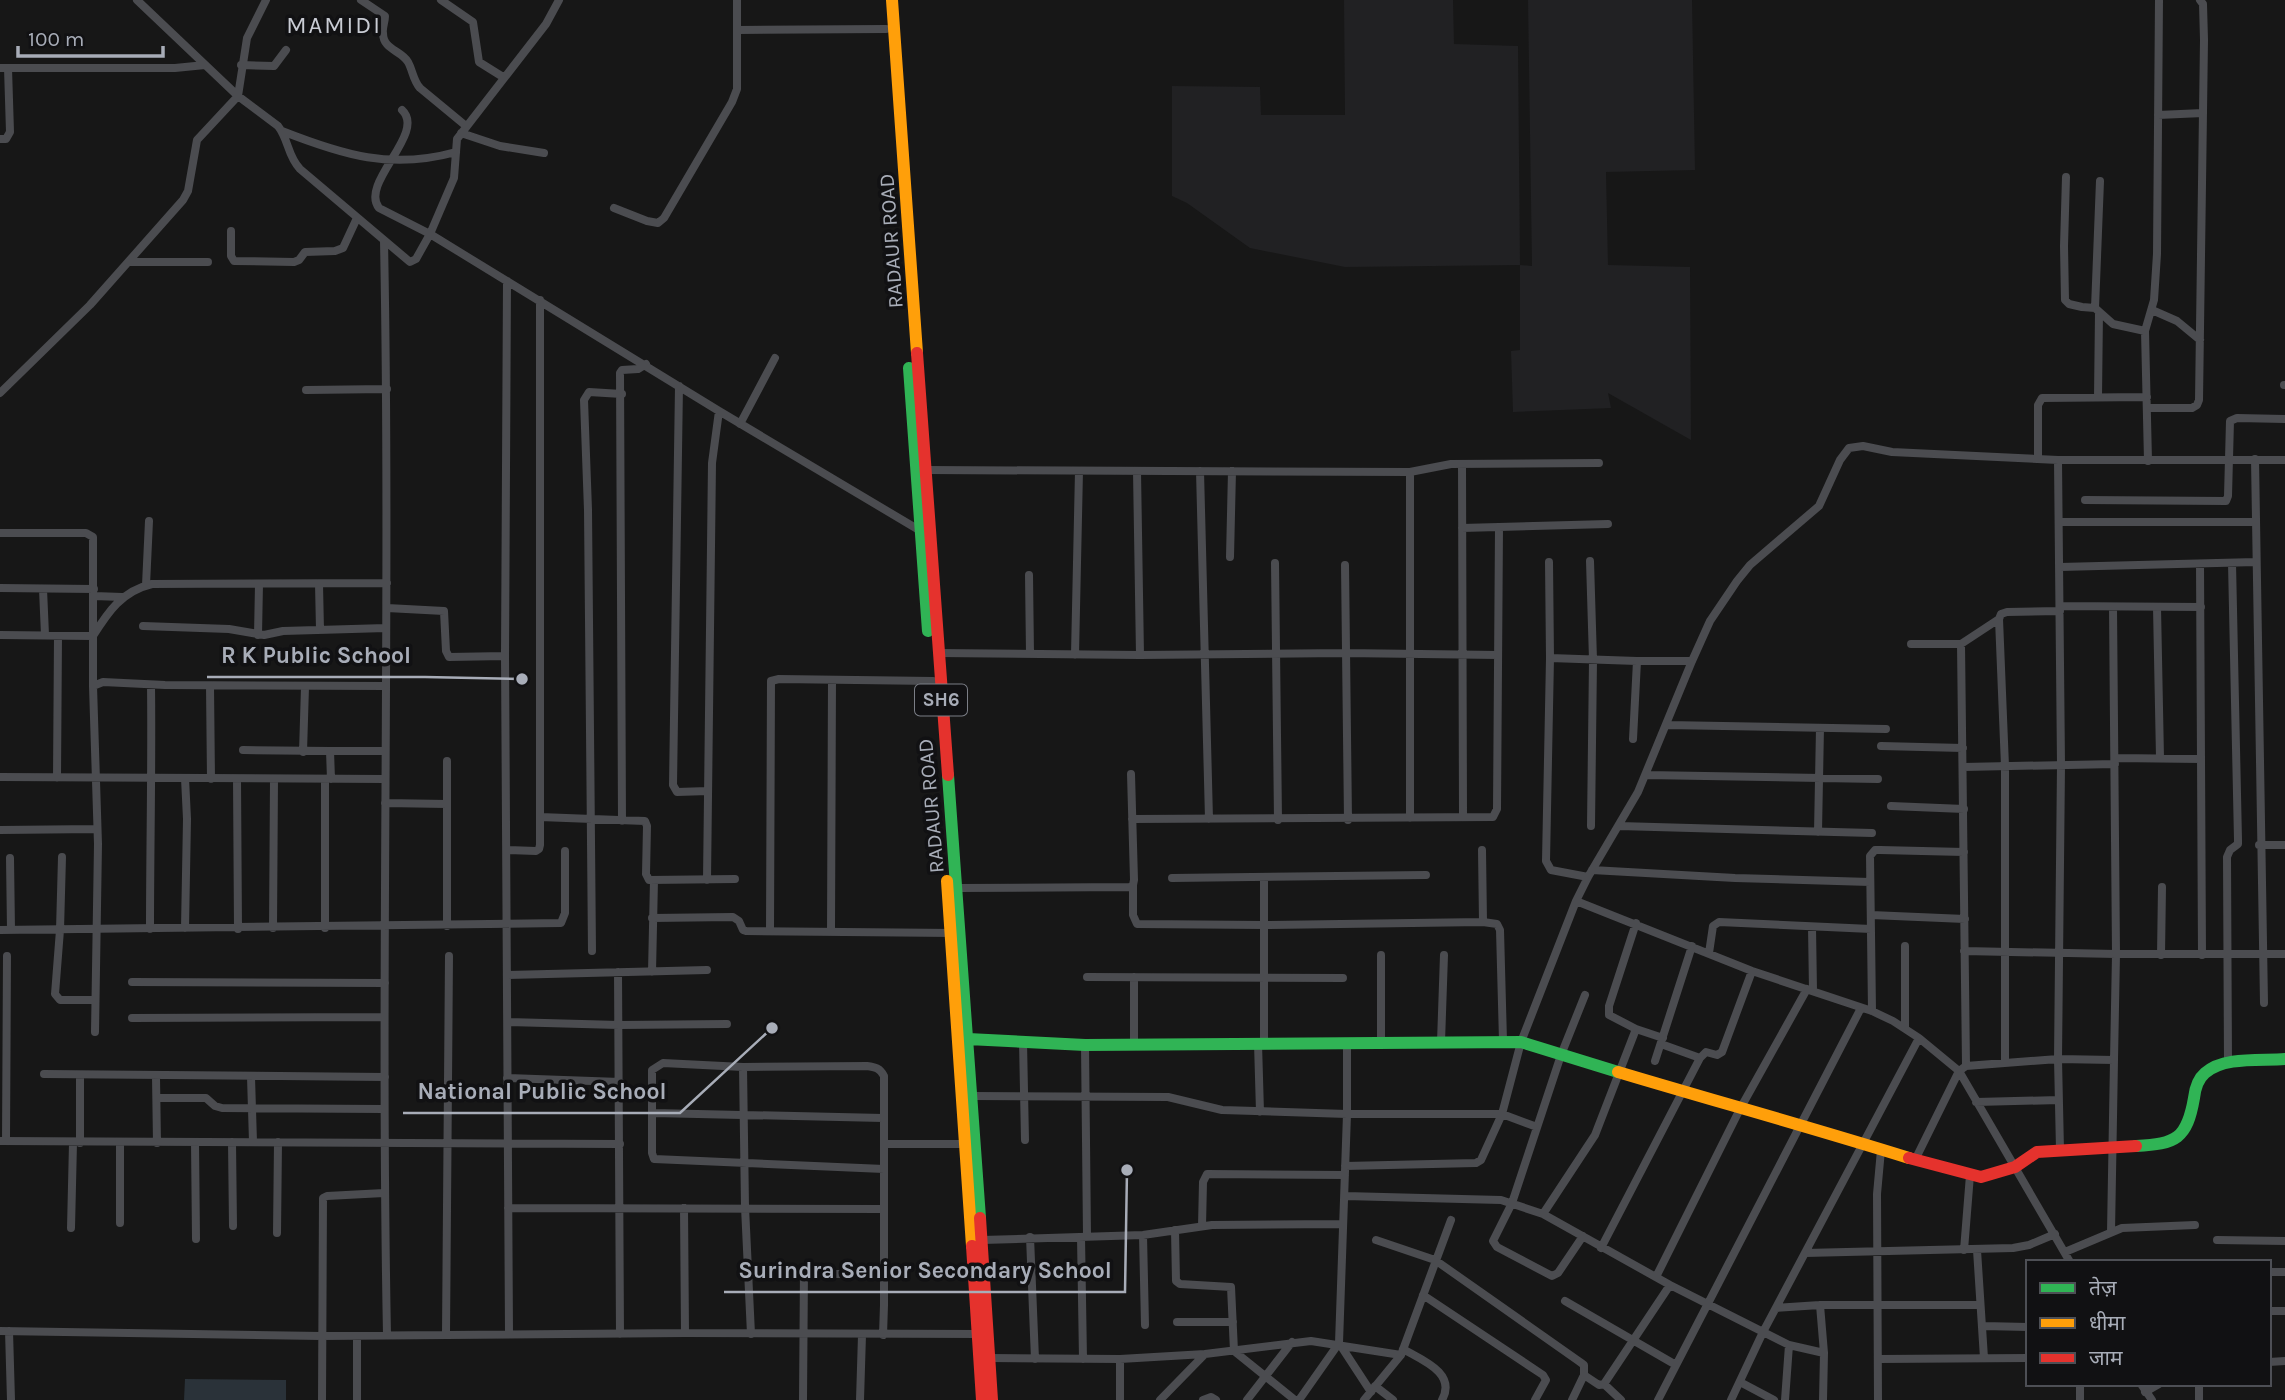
<svg xmlns="http://www.w3.org/2000/svg" width="2285" height="1400" font-family="Karla,'Noto Sans Devanagari',sans-serif">
<rect width="100%" height="100%" fill="#171717"/>
<path fill="#212123" d="M1344 0H1453L1454 44 1518 46 1520 265 1532 266 1528 0H1692L1695 170 1606 172 1608 265 1690 267 1691 440 1608 393 1611 408 1513 412 1511 351 1520 350V265L1345 267 1250 248 1187 203 1172 196V86L1260 87 1261 115H1345Z"/>
<path fill="#2a3239" d="M185 1379 286 1380V1400H184Z"/>
<g fill="none" stroke-linecap="round" stroke-linejoin="round">
<path stroke="#4b4c50" stroke-width="8" d="M137 0 238 96 278 126C289 140 287 155 300 169L410 262 416 259 430 234 454 178 457 139 546 24 559 0
M361 0 385 16C385 22 382 28 383 33 383 50 401 50 408 62 413 71 413 80 420 88L466 126
M441 0 473 22 479 62 503 77
M738 30 886 29
M241 65 274 66 286 50
M0 68H175L205 65
M402 110C427 133 359 183 379 208L430 234 719 411 919 530
M2158 115 2203 113
M282 131C343 155 391 170 456 152
M461 133 500 146 544 153
M0 139H6L10 132 8 68
M2066 177 2064 246 2065 300 2069 304 2082 307 2095 308 2113 324 2145 331
M614 208 647 221 658 223 664 218 732 102 737 89V0
M231 231V256L234 261 294 262 299 260 305 252 335 251 343 248 357 218
M384 241C391 606 380 971 387 1335
M129 262H208
M2095 308 2100 181
M2152 310 2177 321 2200 340
M2284 385H2285
M679 386 673 785 677 792 708 791
M306 390 387 389
M0 393 90 305 183 200 188 191 197 140 238 96 247 38 266 0
M2098 397 2099 312
M2147 408H2192L2197 405 2199 400 2204 40 2203 4 2200 0
M740 424 775 358
M2038 459V405L2042 398 2147 397
M2255 459 2264 1003
M2058 460 2061 765 2058 1059 2060 1150
M2148 461 2145 331 2154 300 2157 254 2159 0
M1462 464 1463 817
M926 470 1410 472 1451 464 1599 463
M1137 471 1140 655
M1200 471 1209 819
M2085 500 2226 501 2228 496 2230 421 2237 418 2285 419
M2059 522H2256
M1462 528 1608 524
M0 533H86L93 537V686
M1230 557 1232 471
M1590 561 1593 660 1591 826
M1549 562 1550 658 1546 861 1551 870 1588 877
M1275 563 1278 820
M2200 564 2202 955
M1345 565 1348 820
M2060 567 2256 562
M1029 575 1030 654
M319 584 320 630
M146 585 149 521
M0 588 94 589
M43 589 45 635
M94 596 122 597
M2060 606 2201 607
M2157 607 2160 758
M387 608 444 611 446 651 449 657 505 656 507 281
M143 626 229 629 264 635 283 631 386 628
M0 635 93 636C108 612 122 591 152 584L387 583
M258 635 259 584
M1911 644H1961L1999 619
M939 653 1140 655 1344 653 1498 655
M1075 655 1079 471
M505 656 509 1334
M1550 658 1637 661H1692
M210 686 211 779
M1667 725 1886 729
M1633 739 1637 661
M1881 746 1963 748
M243 750 330 751 331 779
M330 751H385
M303 752 305 687
M2115 758 2201 759
M1963 767 2115 764
M1646 775 1878 779
M0 777 385 779
M57 778 58 636
M185 778 187 819 185 928
M237 779 238 929
M325 779V928
M385 803 447 804
M1891 806 1964 809
M540 817 645 821 647 826 646 874 649 880 735 879
M1410 818V472
M1132 819 1493 817 1497 809 1499 528
M622 821 620 373 622 370 638 369 646 364
M1619 826 1872 833
M0 830 97 829
M1818 832 1820 728
M2259 845H2285
M507 850 536 851 539 849 540 845V300
M1482 850 1483 922
M62 857 60 930 55 994 60 1000H95
M10 858 11 930
M1592 870 1735 878 1870 882
M1172 878 1426 875
M707 880 712 463 719 411
M1133 885V915L1137 924 1265 925 1483 922 1497 924 1500 930 1503 1041
M957 888 1130 887 1133 885 1134 880 1131 774
M1576 901 1752 971 1872 1011 1893 1021 1919 1038 1959 1071 2070 1262
M1871 915 1965 919
M652 918 733 917 739 921 743 930 746 931 954 933
M1636 923 1609 1006V1015L1636 1029 1663 1038
M447 926V761
M1812 927 1813 991
M273 928 274 779
M150 929C150 847 152 766 151 685
M0 930 561 923 565 913V851
M770 931 771 681 779 679 933 681
M831 931 832 680
M592 951 588 510 584 400 589 392 622 394
M1964 951 2116 954 2113 607
M1709 953 1713 926 1719 922 1871 929
M2161 955 2162 887
M618 972 620 1334
M652 972 654 880
M507 975 707 970
M1087 977 1343 978
M1134 977V1044
M132 982 385 983
M1872 1011 1870 856 1875 850H1880L1964 852
M132 1018 384 1017
M508 1022 619 1025 727 1024
M1905 1028V946
M95 1032 98 844 93 686 103 682 165 685 385 686
M1023 1042 1025 1140
M1381 1042V955
M1441 1042 1444 955
M1258 1043 1260 1112
M1264 1043V877
M1661 1044 1700 1058
M1085 1045 1087 1236
M1655 1061 1692 946
M2005 1062V766L1999 619 2001 614 2007 612 2060 611
M2228 1064 2227 857 2230 850 2238 844V840L2232 563
M1966 1066 2058 1059 2114 1060 2116 954H2285
M743 1067 745 1207 751 1334
M44 1074 385 1077
M156 1077 157 1143
M251 1077 253 1142
M507 1078 620 1082
M973 1096 1168 1097 1222 1110 1347 1114H1502L1537 1127
M157 1098H206L215 1106 222 1108 384 1109
M1976 1102 2059 1100
M653 1113 883 1118
M0 1141 620 1144
M6 1141 7 956
M195 1142 196 1239
M232 1142 233 1226
M80 1143V1075
M884 1144H964
M1915 1160 1959 1071 1966 1066 1961 644
M1345 1166 1476 1163 1481 1160 1502 1114 1521 1042 1576 901 1588 877 1638 792 1692 661 1710 621 1737 581 1750 565 1819 506 1840 460 1849 448 1863 446 1892 452 2058 460H2285
M1345 1196 1501 1200 1543 1214 1670 1285 1789 1345 1824 1353
M508 1208 884 1209
M684 1208 685 1333
M1543 1214 1595 1135 1636 1029
M120 1223V1143
M1202 1226 1203 1182 1207 1174 1345 1175
M71 1228 73 1143
M1175 1230 1176 1281 1180 1284 1231 1287 1234 1351 1295 1400
M2111 1232 2114 1060
M277 1233 278 1142
M1143 1235 1145 1325
M1583 1236 1558 1273 1552 1276 1497 1247 1493 1241 1512 1203 1561 1055 1585 995
M1030 1237 1035 1359
M1081 1237 1083 1359
M982 1240 1143 1235 1212 1225 1343 1224
M1376 1240 1435 1260 1580 1362 1584 1365V1375L1572 1400
M2217 1240 2285 1241
M1601 1248 1700 1058 1706 1052 1717 1055 1722 1052 1752 971
M1964 1250 1970 1175
M1977 1250 1984 1358
M2065 1252 2122 1228 2195 1225
M1805 1253 2013 1248 2029 1245 2055 1234
M2269 1272H2285
M829 1274H884
M1656 1277 1740 1109 1807 989
M1423 1295 1543 1375 1546 1380 1535 1400
M1565 1301 1676 1365
M1820 1305 1824 1353 1823 1400
M1776 1308 1820 1305H1980
M2269 1311H2285
M1177 1322H1233
M1983 1326 2028 1327
M0 1331 321 1336 685 1333 979 1334
M9 1331 11 1400
M446 1334 449 956
M883 1335 884 1305V1076C880 1068 875 1067 867 1066L743 1067 663 1063 652 1070V1153L654 1159 884 1169
M357 1336V1400
M1339 1343 1347 1114V1042
M1403 1349C1422 1360 1457 1373 1442 1400
M989 1358 1120 1359 1205 1354
M1120 1359V1400
M1879 1359 2028 1358
M2269 1362 2285 1361
M1584 1375 1599 1385 1604 1384 1670 1285
M1740 1382 1774 1400
M1604 1384 1621 1400
M2141 1384 2152 1400
M2199 1384V1400
M1375 1386 1393 1400
M2145 1392 2159 1384
M322 1400 323 1198 327 1196 384 1193
M803 1400 804 1269
M860 1400 862 1335
M1160 1400 1205 1354 1311 1341 1401 1355
M1203 1400 1211 1397 1216 1400
M1247 1400 1292 1342
M1299 1400 1339 1343 1371 1392
M1364 1400 1401 1355 1451 1220
M1658 1400 1861 1008
M1731 1400 1763 1332 1919 1038
M1785 1400 1789 1345
M1878 1400 1877 1194 1881 1150
M2080 1400V1384"/>
<path stroke="#30b455" stroke-width="12" d="M909 368 928 631
M948 775 980 1218
M968 1039 1085 1045 1521 1042 1618 1072
M2136 1146C2176 1144 2187 1139 2194 1098 2195 1089 2198 1079 2205 1073 2224 1056 2261 1061 2285 1059"/>
<path stroke="#ff9f0a" stroke-width="12" d="M892 0 917 353
M947 881 972 1246
M1618 1072C1715 1101 1813 1128 1909 1158"/>
<path stroke="#e5322d" stroke-width="12" d="M917 353 948 775
M1909 1158 1981 1177 2015 1167 2037 1152 2136 1146
M980 1218 992 1400
M972 1246 982 1400"/>
</g>
<g text-anchor="middle" dominant-baseline="central" stroke-width="7" stroke-linejoin="round" paint-order="stroke">
<rect fill="#111113" stroke="#7b7e86" stroke-width="2" x="915" y="684.5" width="52" height="31" rx="5"/>
<g font-size="19" font-weight="bold" fill="#a8adb8">
<text x="941" y="700">SH6</text>
</g>
<g font-size="21" fill="#a8adb8" stroke="#111113">
<text transform="translate(891 241) rotate(-94)">RADAUR ROAD</text>
<text transform="translate(931 806) rotate(-95)">RADAUR ROAD</text>
</g>
<g font-size="24" letter-spacing="2" fill="#c9ccd4" stroke="#111113">
<text x="334" y="25">MAMIDI</text>
</g>
</g>
<path fill="none" stroke="#a8adb8" stroke-width="2.5" d="M522 679L425 677H207M772 1028L680 1113H403M1127 1170L1125 1292H724"/>
<g fill="#a8adb8" stroke="#111113" stroke-width="2.5">
<circle cx="522" cy="679" r="7"/>
<circle cx="772" cy="1028" r="7"/>
<circle cx="1127" cy="1170" r="7"/>
</g>
<g font-size="23" text-anchor="middle" font-weight="bold" fill="#a8adb8" stroke="#111113" stroke-width="7" stroke-linejoin="round" paint-order="stroke">
<text x="316" y="663">R K Public School</text>
<text x="542" y="1099">National Public School</text>
<text x="925" y="1278">Surindra Senior Secondary School</text>
</g>
<rect x="2026" y="1260" width="245" height="126" fill="#111113" stroke="#4d4f55" stroke-width="2"/>
<rect x="2040" y="1283" width="35" height="10" fill="#30b455" stroke="#4d4f55" stroke-width="2"/>
<text x="2089" y="1295" font-size="21" fill="#a8adb8">तेज़</text>
<rect x="2040" y="1318" width="35" height="10" fill="#ff9f0a" stroke="#4d4f55" stroke-width="2"/>
<text x="2089" y="1330" font-size="21" fill="#a8adb8">धीमा</text>
<rect x="2040" y="1353" width="35" height="10" fill="#e5322d" stroke="#4d4f55" stroke-width="2"/>
<text x="2089" y="1365" font-size="21" fill="#a8adb8">जाम</text>
<path d="M18 46v10h145v-10" fill="none" stroke="#a8adb8" stroke-width="3.5"/>
<text x="28" y="46" font-size="21" fill="#a8adb8" stroke="#111113" stroke-width="5" paint-order="stroke">100 m</text>
</svg>
